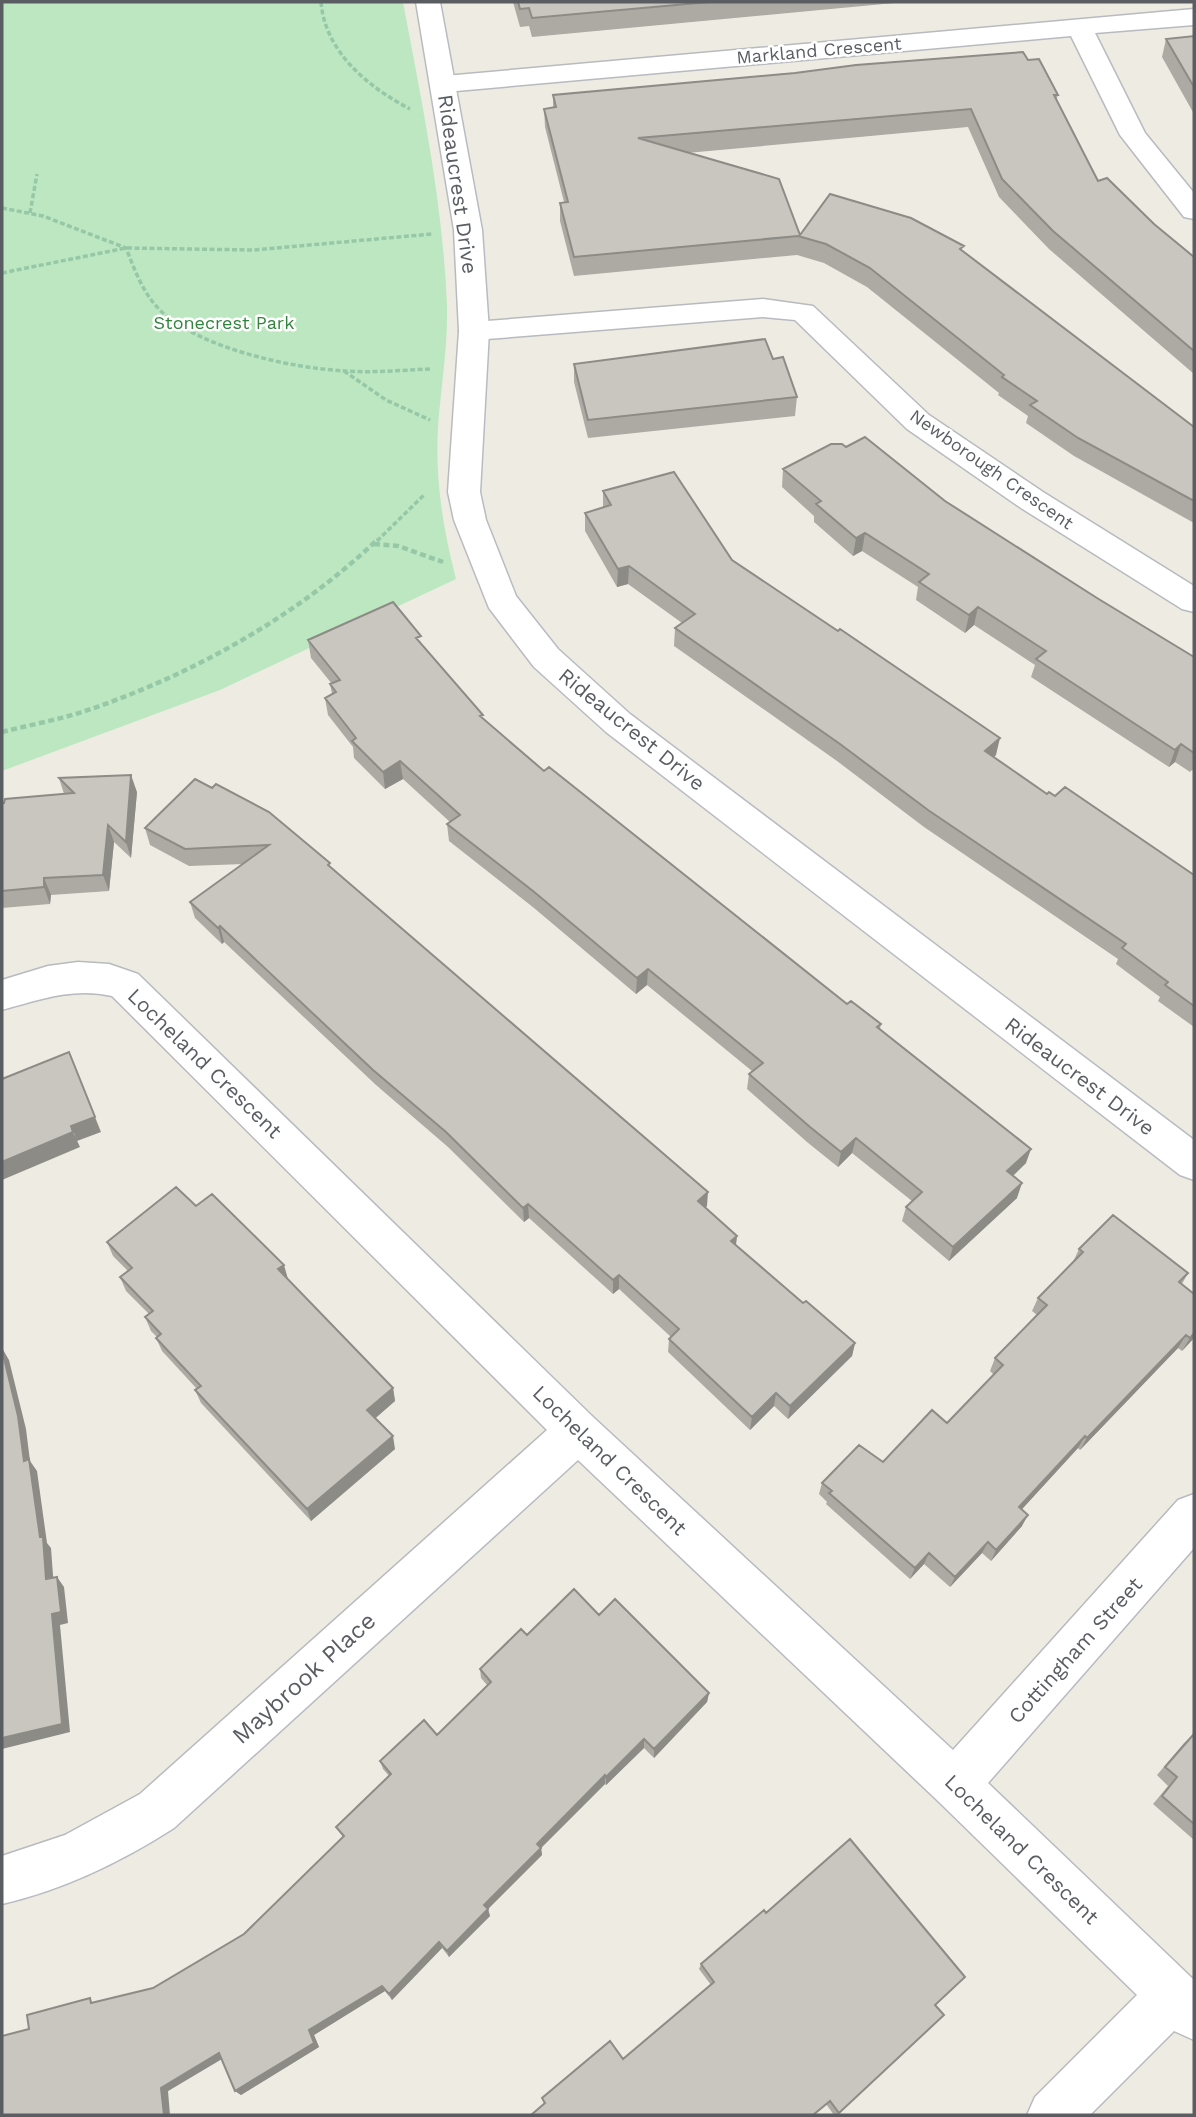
<svg xmlns="http://www.w3.org/2000/svg" width="1196" height="2117" font-family="'Work Sans',sans-serif">
<rect width="100%" height="100%" fill="#eeece2"/>
<path fill="#bde7c0" d="M2 2H403C422 103 443 203 447 306 448 347 441 387 438 427 435 481 443 528 456 579L220 690 2 771Z"/>
<g fill="none" stroke-linecap="round" stroke-linejoin="round">
<g stroke="#b7babf" stroke-width="3">
<path id="street" d="M1194 9V25L1095 33 1145 133 1194 193V219L1184 217 1120 135 1071 36 445 92 436 89 432 84 436 79 445 76Z
M763 299 813 306 929 415 1043 492 1194 586V612L1182 609 1021 508 907 429 795 320 763 317 474 340 464 338 459 331 464 324 474 322Z
M78 962 109 964 138 974 593 1417 953 1750 1178 1500 1194 1494V1548L988 1783 1194 1980V2040L1174 2031 1090 2115H1027L1035 2097 1137 1995 938 1801 578 1460 174 1828C121 1862 63 1890 2 1904V1856L65 1835 140 1794 547 1430 112 996C73 987 38 1000 2 1010V980L48 966Z"/>
</g>
<g stroke="#b8bbc1" stroke-width="3">
<path id="secondary" d="M416 2H440L482 230 489 331 480 492 486 520 516 596 558 649 630 714 1194 1140V1180L1180 1175 606 732 534 667 489 608 454 520 448 492 459 331 454 230Z"/>
</g>
<path stroke="#96c8a8" stroke-width="3.5" stroke-dasharray="5 2.5" stroke-linecap="butt" d="M321 2C325 52 368 87 410 109
M2 208 43 216 126 248C135 271 144 296 163 313 204 349 291 368 345 371 374 373 403 370 431 369
M30 213 37 174
M2 273 126 248 254 250 432 234
M344 371 386 400 430 420
M377 541 424 495"/>
<path stroke="#96c8a8" stroke-width="4.5" stroke-dasharray="6 3.5" stroke-linecap="butt" d="M374 544 398 546 443 562
M2 732C29 725 58 720 85 711 190 676 298 616 378 539"/>
<use href="#street" fill="#fff" fill-rule="evenodd"/>
<use href="#secondary" fill="#fff" fill-rule="evenodd"/>
</g>
<path fill="#adaaa4" d="M513 2H905L532 37 529 26 520 27Z
M1194 36V114L1162 57 1166 39Z
M1028 60 1058 95 1056 101 1098 181 1154 224 1194 257V374L1049 249 999 197 968 127 687 153 800 235 963 252 1194 427V523L1074 456 1026 423 1028 416 998 395 999 393 867 287 824 263 797 255 574 276 560 221V203L564 202 545 127 544 109 553 108V95Z
M773 359 797 397 795 416 588 438 574 382V364Z
M846 447 945 501 1097 598 1194 657V771L1192 770 1190 772 1175 762 1169 767 1031 677 1035 665 974 625 965 633 916 600 918 587 862 551 853 556 814 522V516L782 487 783 469Z
M603 491 732 560 996 755 994 757 1047 794 1055 796 1194 875V1027L1158 1001 1160 997 1116 964 1118 959 924 827 837 761 674 646 675 628 682 623 628 584 617 587 585 531V513L603 508Z
M308 640 421 644 483 719 544 771 847 1004 881 1024 880 1029 1026 1163 1013 1176 1017 1198 949 1261 902 1221 906 1207 912 1201 852 1153 838 1167 807 1142 747 1089 749 1074 752 1071 647 985 636 994 534 908 449 841 447 824 450 822 403 779 385 789 354 758 353 747 328 715 325 698 332 694 330 684H332L311 658Z
M59 778 137 792 131 858 114 842 109 891 51 895 50 904 2 908V803L64 794Z
M195 779 331 867 707 1206 705 1208 737 1236 736 1245 803 1303 855 1343 852 1356 788 1419 774 1406 750 1430 668 1352 669 1339 671 1337 619 1289 613 1294 529 1218 524 1222 448 1147 376 1085 224 942 222 944 195 918 190 902 244 864 189 866 150 845 145 828Z
M196 1206 288 1279 393 1388 395 1401 375 1418 395 1449 311 1521 201 1403 195 1390 197 1389 162 1351 156 1338 157 1337 151 1331 145 1317 149 1314 126 1291 120 1277 128 1271 113 1256 107 1242Z
M1079 1249 1188 1273 1182 1284 1194 1294V1338L1182 1351 1178 1348 1080 1450 1078 1448 1022 1509V1526L991 1561 982 1553 950 1587 924 1564 910 1579 826 1504 827 1502 819 1494 822 1483 883 1462 947 1423 994 1375 990 1371 995 1358 1037 1315 1032 1311 1038 1298 1073 1262Z
M599 1615 709 1693 707 1702 654 1758 644 1748 606 1785 605 1784 541 1848 542 1855 488 1909 490 1916 449 1957 442 1948 392 2000 385 1991 314 2035 319 2047 241 2095 235 2091 222 2059 168 2091 29 2029 97 2002 153 1988 244 1934 343 1837 336 1827 389 1776 383 1769 380 1761 437 1735 487 1685 481 1678 480 1669 527 1635Z
M1193 1735 1194 1736V1840L1153 1804 1168 1786 1157 1775 1184 1743Z
M766 1913 935 2005 839 2113 836 2115H834L826 2104H544L542 2098 623 2059 711 1985 699 1969 701 1964Z"/>
<path fill="#8d8b86" d="M865 533 862 551 853 556 856 538Z
M629 566 628 584 617 587 618 569Z
M978 607 974 625 965 633 969 615Z
M1000 738 996 755 980 768 985 751Z
M1181 744 1175 762 1169 767 1175 750Z
M400 761 403 779 385 789 383 772Z
M131 775 137 792 131 858 126 842Z
M108 825 114 842 109 891 103 875Z
M44 878 51 895 50 904 44 887Z
M220 926 224 942 222 944 218 928Z
M648 969 647 985 636 994 637 978Z
M69 1052 101 1132 77 1141 71 1126Z
M73 1132 80 1147 2 1180V1162Z
M856 1138 852 1153 838 1167 841 1152Z
M1031 1149 1026 1163 1002 1186 1007 1171Z
M1022 1183 1017 1198 949 1261 953 1247Z
M708 1192 707 1206 696 1215 698 1201Z
M528 1204 529 1218 524 1222 523 1208Z
M737 1236 735 1250 731 1241Z
M284 1265 288 1279 278 1269Z
M619 1275V1289L613 1294V1280Z
M1194 1333V1338L1182 1351 1190 1338Z
M1186 1335 1178 1348 1080 1450 1087 1438Z
M855 1343 852 1356 788 1419 790 1406Z
M2 1348 9 1360 26 1429 30 1461 37 1471 47 1543 51 1548 54 1589 46 1579 40 1537Z
M393 1388 395 1401 370 1423 367 1410Z
M776 1393 774 1406 750 1430 752 1417Z
M393 1436 395 1449 311 1521 307 1509Z
M1085 1436 1078 1448 1014 1518 1019 1507Z
M1028 1515 1022 1526 991 1561 996 1550Z
M988 1542 982 1553 950 1587 955 1577Z
M929 1553 924 1564 910 1579 915 1568Z
M57 1577 64 1587 68 1623 60 1625 70 1732 2 1749V1738L52 1614Z
M709 1693 707 1702 654 1758V1749Z
M644 1739V1748L606 1785V1777Z
M605 1775V1784L538 1851 537 1844Z
M541 1848 542 1855 486 1911 484 1905Z
M488 1909 490 1916 449 1957 447 1951Z
M439 1942 442 1948 392 2000 389 1994Z
M382 1986 385 1991 314 2035 319 2047 241 2095 235 2091 309 2030Z
M219 2053 225 2057 168 2091 170 2115H164L161 2088Z"/>
<path fill="#c9c6bf" stroke="#8d8b86" stroke-width="2" d="M518 2H709L532 18 529 8 520 9Z
M1194 36V87L1166 39Z
M1023 52 1028 60 1039 59 1058 95H1054L1098 181 1107 178 1154 224 1194 257V351L1053 231 1002 179 971 109 638 138 779 179 800 235 830 194 911 218 964 246 960 249 1194 427V501L1078 438 1030 405 1037 401 1002 377 1004 375 870 268 826 244 798 236 574 257 560 203 568 202 544 109 556 107 553 95 795 73 856 65Z
M765 339 773 359 783 357 797 397 588 420 574 364Z
M865 437 945 501 1097 598 1194 657V753L1181 744 1175 750 1036 659 1046 651 978 607 969 615 919 582 929 574 865 533 856 538 816 504 821 501 783 469 831 444H842L846 447Z
M674 472 732 560 838 631 840 629 1000 738 985 751 1047 794 1049 792 1055 796 1065 787 1194 875V1006L1165 985 1168 982 1122 948 1126 944 928 810 840 744 675 628 695 614 629 566 618 569 585 513 611 505 603 491Z
M393 602 421 636 416 638 483 715 480 716 544 771 549 767 847 1004 851 1001 881 1024 877 1027 1031 1149 1007 1171 1022 1183 953 1247 906 1207 922 1192 856 1138 841 1152 810 1127 749 1074 763 1063 648 969 637 978 533 891 447 824 460 815 400 761 383 772 352 741 356 738 325 698 336 692 330 684 340 680 308 640Z
M131 775 126 842 108 825 103 875 44 878V887L2 891V803H4L5 799 74 793 59 778Z
M195 779 212 788 216 784 269 812 330 863 328 865 708 1192 698 1201 737 1236 731 1241 803 1303 806 1301 855 1343 790 1406 776 1393 752 1417 669 1339 679 1329 619 1275 613 1280 528 1204 523 1208 446 1132 373 1070 220 926 218 928 190 902 269 845 185 849 145 828Z
M69 1052 95 1117 71 1126 73 1132 2 1162V1079Z
M176 1187 196 1206 212 1194 284 1265 278 1269 393 1388 367 1410 393 1436 307 1509 195 1390 201 1386 156 1338 161 1334 145 1317 153 1311 120 1277 132 1268 107 1242Z
M1113 1215 1188 1273 1179 1282 1194 1294V1333L1190 1338 1186 1335 1087 1438 1085 1436 1019 1507 1028 1515 996 1550 988 1542 955 1577 929 1553 915 1568 829 1493 832 1491 822 1483 859 1445 883 1462 932 1410 947 1423 1003 1365 995 1358 1047 1305 1038 1298 1083 1252 1079 1249Z
M2 1350 18 1416 24 1461 29 1459 40 1537H43L46 1579 57 1577 61 1612 52 1614 62 1724 2 1738Z
M574 1589 599 1615 615 1599 709 1693 654 1749 644 1739 606 1777 605 1775 537 1844 541 1848 484 1905 488 1909 447 1951 439 1942 389 1994 382 1986 309 2030 314 2043 235 2091 219 2053 161 2088 164 2115H2V2036L29 2029 27 2015 90 1998 91 2003 153 1988 244 1934 344 1836 336 1827 391 1774 380 1761 424 1720 437 1735 491 1682 480 1669 521 1629 527 1635Z
M1193 1735 1194 1736V1824L1162 1796 1177 1777 1165 1767Z
M850 1839 965 1977 935 2005 944 2015 839 2113 830 2101 813 2115H531L545 2103 542 2098 610 2041 623 2059 714 1982 701 1964 764 1910 766 1913Z"/>
<g text-anchor="middle" dominant-baseline="central" stroke-width="5" stroke-linejoin="round" paint-order="stroke">
<g font-size="18" fill="#5a5e63" stroke="#fff">
<text transform="translate(819 50) rotate(-5)">Markland Crescent</text>
<text transform="translate(992 469) rotate(35)">Newborough Crescent</text>
</g>
<g font-size="18" fill="#31843c" stroke="#fff">
<text x="224" y="322">Stonecrest Park</text>
</g>
<g font-size="21" fill="#5a5e63" stroke="#fff">
<text transform="translate(458 184) rotate(82)">Rideaucrest Drive</text>
<text transform="translate(632 729) rotate(39)">Rideaucrest Drive</text>
<text transform="translate(205 1063) rotate(44)">Locheland Crescent</text>
<text transform="translate(1080 1076) rotate(37)">Rideaucrest Drive</text>
<text transform="translate(610 1460) rotate(44)">Locheland Crescent</text>
<text transform="translate(1075 1650) rotate(-48)">Cottingham Street</text>
<text transform="translate(1022 1849) rotate(44)">Locheland Crescent</text>
</g>
<g font-size="24" fill="#5a5e63" stroke="#fff">
<text transform="translate(304 1678) rotate(-42)">Maybrook Place</text>
</g>
</g>
<rect width="1196" height="2117" fill="none" stroke="#5a5e63" stroke-width="7"/>
</svg>
